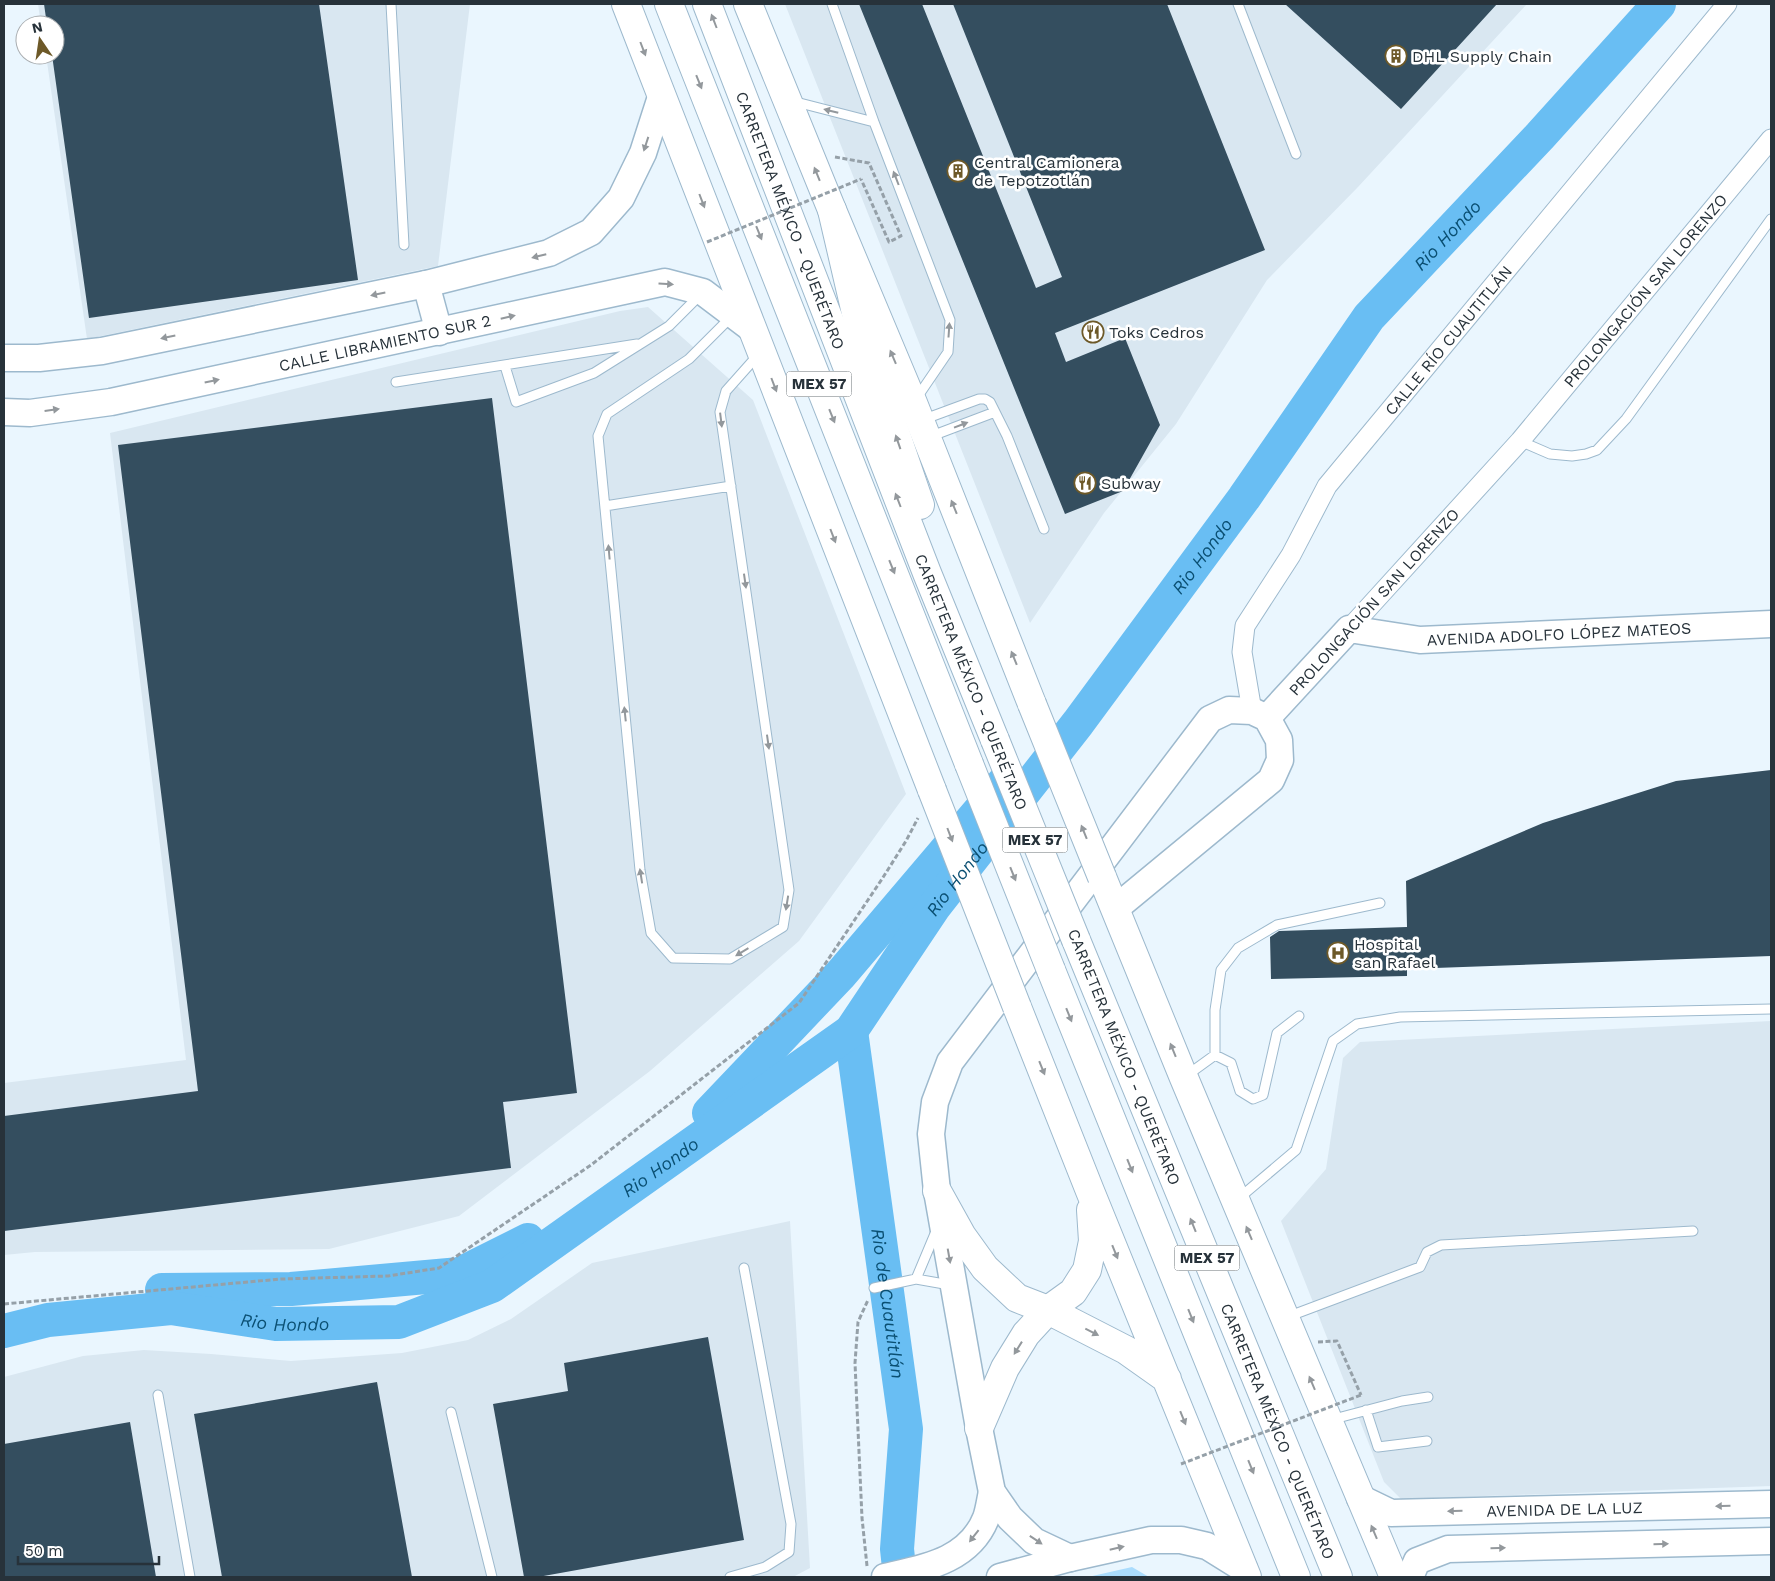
<svg xmlns="http://www.w3.org/2000/svg" width="1775" height="1581" font-family="'Work Sans',sans-serif">
<rect width="100%" height="100%" fill="#eaf6fe"/>
<path fill="#d9e7f1" d="M38 4H470L438 266 87 339 46 55H55V25H41Z
M785 4H1527L1358 187 1267 280 1176 424 1104 513 1030 623Z
M648 307 753 400 906 794 799 941 650 1071 459 1216 329 1249 35 1252 4 1255V1083L186 1060 110 433 620 311Z
M1771 1021V1486L1401 1499 1384 1482 1281 1221 1326 1169 1343 1058 1360 1042Z
M790 1221 810 1568 793 1577H4V1377L83 1356 144 1350 211 1354 291 1361 402 1353 468 1340 511 1319 592 1263Z"/>
<path fill="#aadcfd" d="M1132 1567 1149 1577H1088Z"/>
<g fill="none" stroke-linecap="round" stroke-linejoin="round">
<g stroke="#69bef3" stroke-width="34">
<path id="s1" d="M851 1031 906 1429 897 1549 900 1577"/>
<path d="M709 1113 841 974 1005 781"/>
<path d="M162 1290 291 1289 460 1274 528 1240"/>
<path id="s2" d="M4 1331 48 1320 171 1308 276 1324 399 1322 492 1286 851 1031 934 907 1078 723 1244 498 1369 317 1540 136 1659 4"/>
</g>
</g>
<path fill="#344e5f" d="M44 4H319L358 280 89 318 52 55H55V25H47Z
M859 4H922L1036 288 1062 277 953 4H1167L1265 250 1055 333 1066 362 1125 338 1160 425 1123 491 1065 514Z
M1285 4H1497L1401 109Z
M492 398 577 1093 503 1102 511 1168 4 1231V1116L198 1091 118 445Z
M1771 770V956L1407 969V976L1271 979 1270 937 1279 931 1407 927 1406 881 1543 823 1676 781Z
M708 1337 744 1540 538 1577H524L493 1404 568 1391 564 1363Z
M377 1382 412 1577H222L194 1414Z
M130 1422 156 1577H4V1444Z"/>
<g fill="none" stroke-linecap="round" stroke-linejoin="round">
<g stroke="#9db9cd" stroke-width="11">
<path id="service" d="M391 4 404 245
M832 4 874 122 950 320 948 352 916 399
M1238 4 1296 154
M792 101 874 122
M732 316 689 359 607 414 598 436 640 870 651 933 673 958 730 959 783 927 789 890 720 412 726 391 758 355
M505 366 516 402 594 373 669 326 700 295
M396 382 637 344
M922 420 979 399H985L990 402 1007 436 1044 529
M929 437 995 412
M1520 441 1550 454 1572 456 1586 454 1597 450 1626 419 1771 219
M605 506 731 486
M1215 1055V1010L1221 970 1238 948 1277 925 1380 903
M1186 1076 1215 1055 1231 1063 1240 1091 1253 1099 1263 1095 1277 1033 1299 1016
M1238 1199 1296 1150 1333 1041 1357 1024 1400 1017 1771 1009
M916 1279 950 1285
M874 1288 916 1279 937 1229
M1287 1317 1420 1267 1427 1252 1441 1245 1693 1231
M158 1395 190 1577
M1366 1410 1378 1447 1427 1441
M451 1412 492 1577
M1330 1420 1402 1401 1428 1397
M730 1577 765 1567 789 1552 791 1524 744 1268"/>
</g>
<g stroke="#9db9cd" stroke-width="21">
<g id="minor">
<path id="s3" d="M1349 629 1520 441 1771 139"/>
<path id="s4" d="M1252 711 1242 652 1245 626 1291 555 1327 486 1727 4"/>
</g>
</g>
<g stroke="#9db9cd" stroke-width="29">
<g id="secondary">
<path d="M426 284 439 332"/>
<path d="M4 358H39L102 351 426 284 549 253 591 232 621 198 643 153 661 97"/>
<path id="s5" d="M4 412 30 413 111 402 665 282 703 292 752 329"/>
<path id="s6" d="M1267 718 1349 629 1420 640 1771 624"/>
<path id="s7" d="M1360 1498 1391 1513 1771 1504"/>
<path d="M1070 1558 1034 1541 1010 1518 992 1492 979 1428 937 1191 931 1134 935 1102 950 1062 1210 719 1229 710 1252 711 1267 718 1279 740 1280 760 1271 780 1116 908"/>
<path d="M885 1577C924 1568 969 1561 986 1518 989 1510 990 1500 992 1492"/>
<path d="M1000 1577 1070 1558 1151 1540H1181L1207 1546 1244 1569"/>
<path d="M1410 1577 1417 1561 1448 1549 1771 1541"/>
</g>
</g>
<g stroke="#9db9cd" stroke-width="30">
<path id="primary" d="M626 4 932 790
M748 4 832 210 913 403 1032 704
M1102 877 1184 1078 1394 1577
M1017 1007 1090 1191 1247 1577
M937 1191 962 1236 985 1268 1017 1298 1048 1310 1126 1350 1167 1379
M979 1428 1005 1368 1026 1334 1048 1310 1073 1292 1087 1270 1093 1241 1091 1210"/>
</g>
<g stroke="#9db9cd" stroke-width="30">
<g id="trunk">
<path d="M669 4 969 764"/>
<path id="s8" d="M707 4 927 573 995 740"/>
<path d="M832 210 859 326 920 505"/>
<path id="s9" d="M1076 940 1338 1577"/>
<path d="M1051 970 1296 1577"/>
</g>
</g>
<path stroke="#95a0a8" stroke-width="3" stroke-dasharray="5 2.5" stroke-linecap="butt" d="M835 157 869 163 901 236 889 242 861 179
M4 1304 281 1279 388 1276 439 1268 591 1165 799 1003 882 879 906 841 918 818
M1318 1342 1337 1341 1361 1395
M867 1566 862 1518 855 1363 858 1322 868 1300"/>
<use href="#service" stroke="#fff" stroke-width="9"/>
<use href="#minor" stroke="#fff" stroke-width="19"/>
<use href="#secondary" stroke="#fff" stroke-width="26"/>
<use href="#primary" stroke="#fff" stroke-width="28"/>
<use href="#trunk" stroke="#fff" stroke-width="28"/>
<g stroke="#9db9cd" stroke-width="30" stroke-linecap="butt">
<path id="primary-bridge" d="M1032 704 1102 877
M932 790 1017 1007"/>
</g>
<g stroke="#9db9cd" stroke-width="30" stroke-linecap="butt">
<path id="trunk-bridge" d="M995 740 1076 940
M969 764 1051 970"/>
</g>
<path stroke="#95a0a8" stroke-width="3" stroke-dasharray="5 2.5" stroke-linecap="butt" d="M707 242 861 179
M1181 1464 1361 1395"/>
<use href="#primary-bridge" stroke="#fff" stroke-width="28"/>
<use href="#trunk-bridge" stroke="#fff" stroke-width="28"/>
</g>
<defs><path id="oneway-solid" d="M-6-.8H1V-3.2L6.5 0L1 3.2V.8H-6Z" transform="scale(1.25)"/></defs>
<g fill="#93989c">
<use href="#oneway-solid" transform="translate(714 21) rotate(-111)"/>
<use href="#oneway-solid" transform="translate(643 49) rotate(69)"/>
<use href="#oneway-solid" transform="translate(699 82) rotate(68)"/>
<use href="#oneway-solid" transform="translate(831 111) rotate(-166)"/>
<use href="#oneway-solid" transform="translate(646 144) rotate(108)"/>
<use href="#oneway-solid" transform="translate(817 174) rotate(-112)"/>
<use href="#oneway-solid" transform="translate(896 178) rotate(-111)"/>
<use href="#oneway-solid" transform="translate(702 201) rotate(69)"/>
<use href="#oneway-solid" transform="translate(759 233) rotate(68)"/>
<use href="#oneway-solid" transform="translate(539 256) rotate(166)"/>
<use href="#oneway-solid" transform="translate(666 284) rotate(3)"/>
<use href="#oneway-solid" transform="translate(378 294) rotate(168)"/>
<use href="#oneway-solid" transform="translate(508 317) rotate(-13)"/>
<use href="#oneway-solid" transform="translate(949 330) rotate(-86)"/>
<use href="#oneway-solid" transform="translate(168 337) rotate(168)"/>
<use href="#oneway-solid" transform="translate(893 357) rotate(-113)"/>
<use href="#oneway-solid" transform="translate(212 381) rotate(-12)"/>
<use href="#oneway-solid" transform="translate(774 385) rotate(69)"/>
<use href="#oneway-solid" transform="translate(52 410) rotate(-8)"/>
<use href="#oneway-solid" transform="translate(832 416) rotate(68)"/>
<use href="#oneway-solid" transform="translate(721 420) rotate(83)"/>
<use href="#oneway-solid" transform="translate(961 425) rotate(-21)"/>
<use href="#oneway-solid" transform="translate(898 442) rotate(-109)"/>
<use href="#oneway-solid" transform="translate(898 500) rotate(-111)"/>
<use href="#oneway-solid" transform="translate(954 507) rotate(-112)"/>
<use href="#oneway-solid" transform="translate(833 536) rotate(69)"/>
<use href="#oneway-solid" transform="translate(609 552) rotate(-95)"/>
<use href="#oneway-solid" transform="translate(892 567) rotate(68)"/>
<use href="#oneway-solid" transform="translate(745 581) rotate(82)"/>
<use href="#oneway-solid" transform="translate(1014 658) rotate(-112)"/>
<use href="#oneway-solid" transform="translate(625 714) rotate(-96)"/>
<use href="#oneway-solid" transform="translate(768 742) rotate(82)"/>
<use href="#oneway-solid" transform="translate(1084 832) rotate(-112)"/>
<use href="#oneway-solid" transform="translate(950 835) rotate(69)"/>
<use href="#oneway-solid" transform="translate(1013 874) rotate(68)"/>
<use href="#oneway-solid" transform="translate(641 876) rotate(-99)"/>
<use href="#oneway-solid" transform="translate(787 903) rotate(99)"/>
<use href="#oneway-solid" transform="translate(742 952) rotate(149)"/>
<use href="#oneway-solid" transform="translate(1069 1015) rotate(68)"/>
<use href="#oneway-solid" transform="translate(1173 1050) rotate(-112)"/>
<use href="#oneway-solid" transform="translate(1042 1068) rotate(68)"/>
<use href="#oneway-solid" transform="translate(1130 1166) rotate(68)"/>
<use href="#oneway-solid" transform="translate(1193 1225) rotate(-112)"/>
<use href="#oneway-solid" transform="translate(1249 1233) rotate(-113)"/>
<use href="#oneway-solid" transform="translate(1115 1252) rotate(68)"/>
<use href="#oneway-solid" transform="translate(949 1256) rotate(80)"/>
<use href="#oneway-solid" transform="translate(1191 1316) rotate(68)"/>
<use href="#oneway-solid" transform="translate(1092 1332) rotate(27)"/>
<use href="#oneway-solid" transform="translate(1018 1348) rotate(122)"/>
<use href="#oneway-solid" transform="translate(1312 1383) rotate(-113)"/>
<use href="#oneway-solid" transform="translate(1183 1418) rotate(68)"/>
<use href="#oneway-solid" transform="translate(1251 1467) rotate(68)"/>
<use href="#oneway-solid" transform="translate(1723 1506) rotate(179)"/>
<use href="#oneway-solid" transform="translate(1455 1511) rotate(179)"/>
<use href="#oneway-solid" transform="translate(1374 1532) rotate(-113)"/>
<use href="#oneway-solid" transform="translate(974 1536) rotate(128)"/>
<use href="#oneway-solid" transform="translate(1036 1540) rotate(34)"/>
<use href="#oneway-solid" transform="translate(1661 1544) rotate(-1)"/>
<use href="#oneway-solid" transform="translate(1117 1548) rotate(-13)"/>
<use href="#oneway-solid" transform="translate(1498 1548) rotate(-1)"/>
</g>
<defs>
<g id="building-ring" transform="scale(1.125)"><circle r="9.5" fill="#fff" stroke="#6d5928" stroke-width="1.5"/><path d="M-4-6H4V6H1V3H-1V6H-4ZM-2.5-4.3h1.7v1.8h-1.7ZM.8-4.3h1.7v1.8H.8ZM-2.5-1h1.7V.8h-1.7ZM.8-1h1.7V.8H.8Z" fill="#6d5928"/></g>
<g id="restaurant-ring" transform="scale(1.125)"><circle r="9.5" fill="#fff" stroke="#6d5928" stroke-width="1.5"/><path d="M-5-6h1v4h1v-4h1v4h1v-4h1v5L-1.5 .5V6h-2V.5L-5-1ZM5-6V6H3V1.5H1.5Q1.5-4 5-6Z" fill="#6d5928"/></g>
<g id="hospital-ring" transform="scale(1.125)"><circle r="9.5" fill="#fff" stroke="#6d5928" stroke-width="1.5"/><path d="M-5-5h3v3.5h4V-5h3V5h-3V1.5h-4V5h-3Z" fill="#6d5928"/></g>
</defs>
<g fill-rule="evenodd">
<use href="#building-ring" x="1396" y="56"/>
<use href="#building-ring" x="958" y="171"/>
<use href="#restaurant-ring" x="1093" y="332"/>
<use href="#restaurant-ring" x="1085" y="483"/>
<use href="#hospital-ring" x="1338" y="953"/>
</g>
<g text-anchor="middle" dominant-baseline="central" stroke-width="5" stroke-linejoin="round" paint-order="stroke">
<g fill="#fff" stroke="#687075" stroke-width="1">
<rect x="786.5" y="371.5" width="65" height="25" rx="4"/>
<rect x="1002.5" y="827.5" width="65" height="25" rx="4"/>
<rect x="1174.5" y="1245.5" width="65" height="25" rx="4"/>
</g>
<g font-size="15" font-weight="bold" fill="#27323a">
<text x="819" y="384">MEX 57</text>
<text x="1035" y="840">MEX 57</text>
<text x="1207" y="1258">MEX 57</text>
</g>
<g font-size="16" fill="#27323a" stroke="#fff" text-anchor="start">
<text x="1412" y="56">DHL Supply Chain</text>
<text x="974" y="162">Central Camionera<tspan x="974" dy="18">de Tepotzotlán</tspan></text>
<text x="1109" y="332">Toks Cedros</text>
<text x="1101" y="483">Subway</text>
<text x="1354" y="944">Hospital<tspan x="1354" dy="18">san Rafael</tspan></text>
</g>
<g font-size="16" fill="#27323a" stroke="#fff">
<text stroke="none"><textPath href="#s8" startOffset="232">CARRETERA MÉXICO - QUERÉTARO</textPath></text>
<text stroke="none"><textPath href="#s3" startOffset="450">PROLONGACIÓN SAN LORENZO</textPath></text>
<text stroke="none"><textPath href="#s4" startOffset="438">CALLE RÍO CUAUTITLÁN</textPath></text>
<text stroke="none"><textPath href="#s5" startOffset="388">CALLE LIBRAMIENTO SUR 2</textPath></text>
<text transform="translate(1374 602) rotate(-48)">PROLONGACIÓN SAN LORENZO</text>
<text stroke="none"><textPath href="#s6" startOffset="332">AVENIDA ADOLFO LÓPEZ MATEOS</textPath></text>
<text transform="translate(971 682) rotate(68)">CARRETERA MÉXICO - QUERÉTARO</text>
<text transform="translate(1124 1057) rotate(68)">CARRETERA MÉXICO - QUERÉTARO</text>
<text stroke="none"><textPath href="#s9" startOffset="531">CARRETERA MÉXICO - QUERÉTARO</textPath></text>
<text stroke="none"><textPath href="#s7" startOffset="208">AVENIDA DE LA LUZ</textPath></text>
</g>
<g font-size="18" font-style="italic" fill="#0a4f72" stroke="#fff">
<text stroke="none"><textPath href="#s2" startOffset="1934">Rio Hondo</textPath></text>
<text stroke="none"><textPath href="#s2" startOffset="1529">Rio Hondo</textPath></text>
<text stroke="none"><textPath href="#s2" startOffset="1124">Rio Hondo</textPath></text>
<text stroke="none"><textPath href="#s2" startOffset="704">Rio Hondo</textPath></text>
<text stroke="none"><textPath href="#s1" startOffset="275">Rio de Cuautitlán</textPath></text>
<text stroke="none"><textPath href="#s2" startOffset="284">Rio Hondo</textPath></text>
</g>
</g>
<rect width="1775" height="1581" fill="none" stroke="#27323a" stroke-width="10"/>
<g transform="translate(40 40) rotate(347)"><circle r="24" fill="#ffffff" stroke="#a9adb0"/>
<path d="M0-4L9 19L0 12L-9 19Z" fill="#6d5928"/>
<text y="-8" font-size="14" font-weight="bold" text-anchor="middle" fill="#27323a">N</text>
</g>
<path d="M18 1556v8h141v-8" fill="none" stroke="#27323a" stroke-width="2.5"/>
<text x="25" y="1556" font-size="15" fill="#27323a" stroke="#ffffff" stroke-width="4" paint-order="stroke">50 m</text>
</svg>
